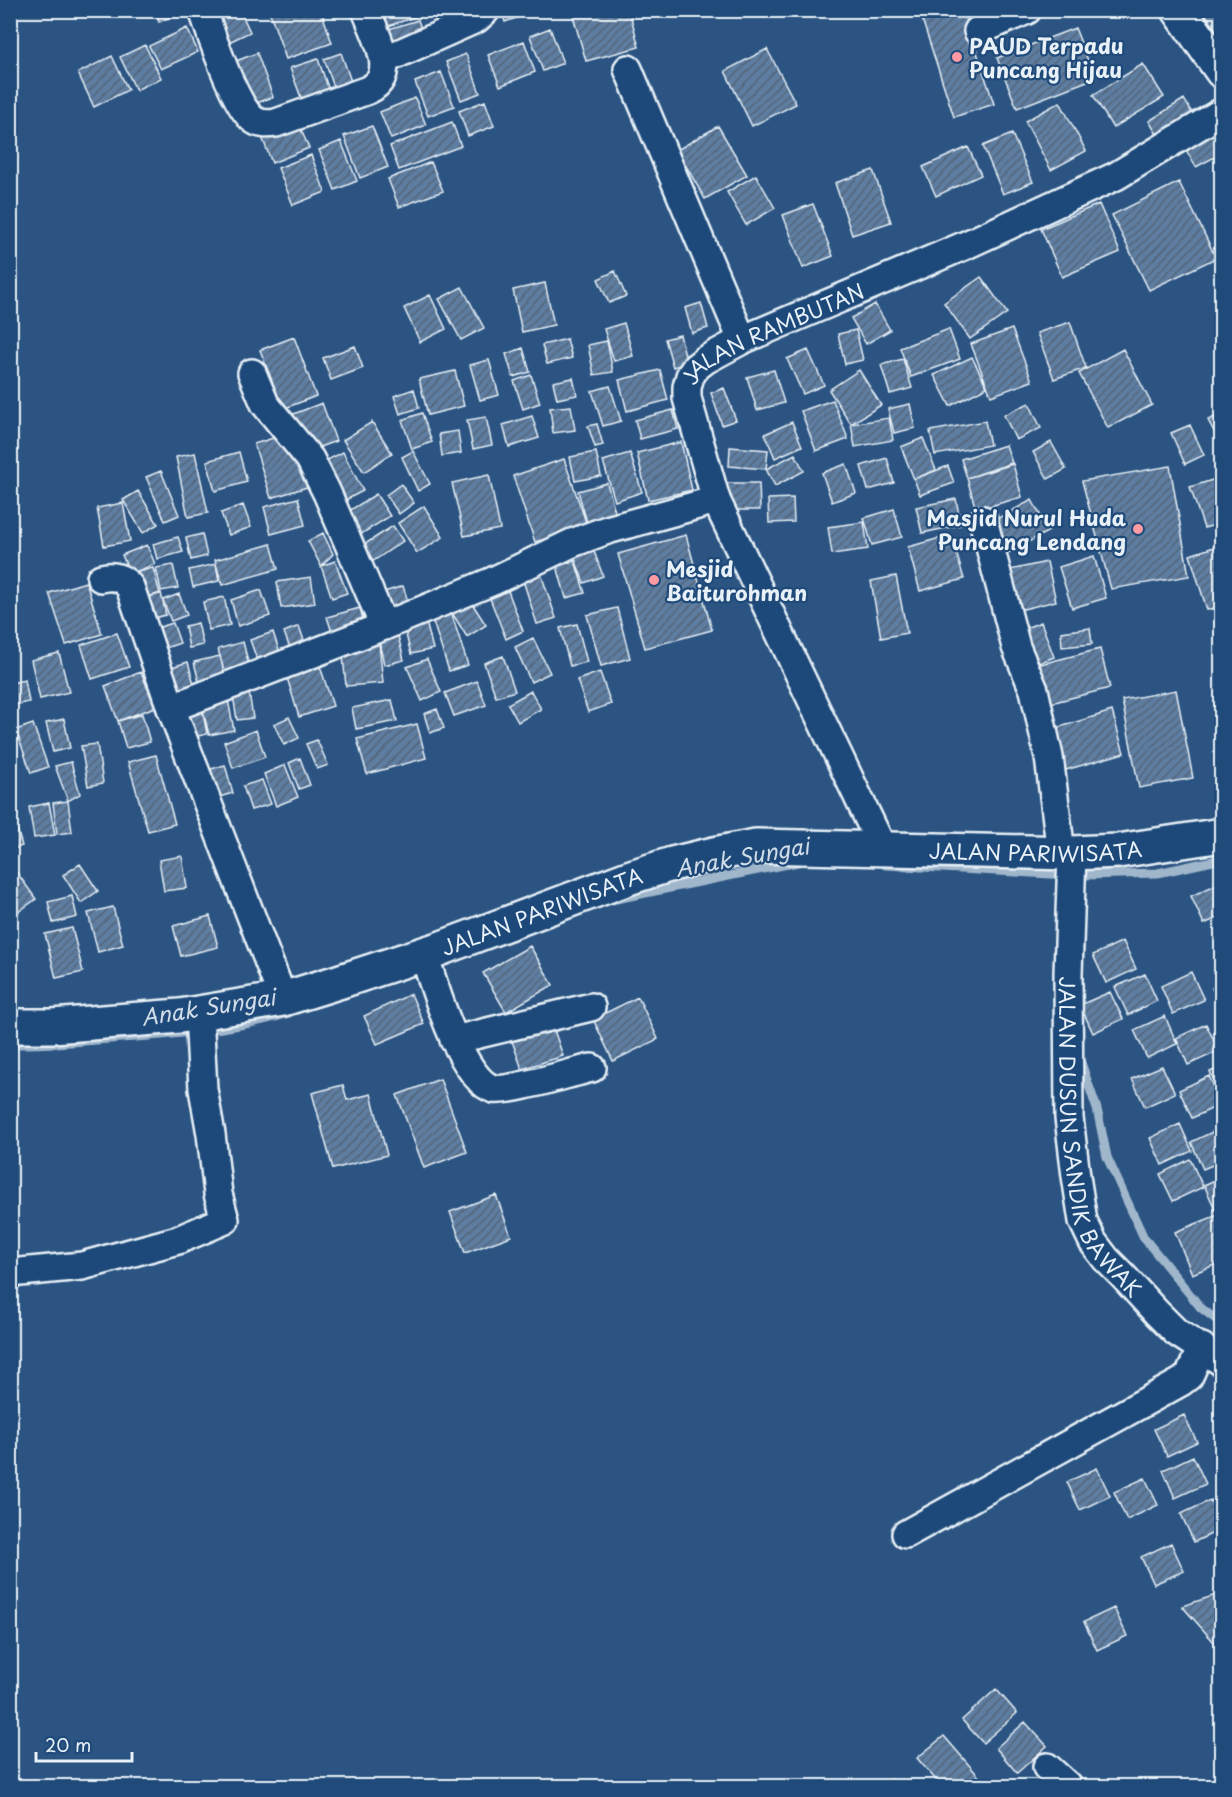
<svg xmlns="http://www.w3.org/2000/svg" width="1232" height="1797" font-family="'Playpen Sans',sans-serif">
<defs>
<pattern id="building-hatch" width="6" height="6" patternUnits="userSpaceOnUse" patternTransform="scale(1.5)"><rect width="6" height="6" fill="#5d7da1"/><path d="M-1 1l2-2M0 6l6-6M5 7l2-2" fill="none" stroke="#53657a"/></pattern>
</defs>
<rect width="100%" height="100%" fill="#2b5482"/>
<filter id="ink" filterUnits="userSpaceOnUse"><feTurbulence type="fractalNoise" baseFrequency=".0167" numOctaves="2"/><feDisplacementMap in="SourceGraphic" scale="12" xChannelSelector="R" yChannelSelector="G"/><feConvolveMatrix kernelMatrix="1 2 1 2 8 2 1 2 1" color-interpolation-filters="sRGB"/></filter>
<g filter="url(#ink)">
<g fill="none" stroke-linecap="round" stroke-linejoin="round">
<path stroke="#a0b6cb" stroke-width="9" d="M885 865 1069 875
M1084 875 1158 873 1222 859
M611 900 803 861
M10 1044C47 1045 84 1041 121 1038 177 1034 235 1030 289 1013
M1078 1054 1097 1109 1107 1157 1144 1238 1201 1308 1222 1324"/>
</g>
<path fill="url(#building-hatch)" stroke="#e8f1f8" stroke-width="1.5" d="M154 10H187L159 22Z
M233 10H240L250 32 229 42 217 18Z
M269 10H321L332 43 286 59Z
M370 10H421L423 14 377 30Z
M501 10H539L505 22Z
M593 10H629L639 47 586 61 573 16Z
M919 10H963L994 104 954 117Z
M1203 10H1222V29L1217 32Z
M418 20 425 40 396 50 389 29Z
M187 28 198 52 161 69 149 46Z
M550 28 563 63 543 71 530 36Z
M1075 28 1095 78 1017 108 997 58Z
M524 41 535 72 500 86 488 55Z
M145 45 161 78 136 90 120 57Z
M767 49 796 104 752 126 725 71Z
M257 53 273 97 251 105 236 61Z
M341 53 352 84 335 90 324 59Z
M466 54 480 93 461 100 446 62Z
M112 56 128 90 94 107 78 73Z
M318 59 329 90 302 100 290 68Z
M1143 64 1164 97 1113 128 1093 95Z
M441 72 454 106 428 116 415 82Z
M415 98 426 125 391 139 380 112Z
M1184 99 1196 120 1161 141 1149 121Z
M485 101 494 126 468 136 459 111Z
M1060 102 1086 151 1051 170 1025 121Z
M452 122 461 146 399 170 390 146Z
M1222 122V153L1196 167 1183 145Z
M298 123 309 148 272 163 262 137Z
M372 126 388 167 360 178 344 136Z
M718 126 747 175 705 199 677 150Z
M1012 134 1033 182 1003 194 983 146Z
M341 141 357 181 335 190 319 150Z
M968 147 981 175 936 196 923 167Z
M311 155 325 192 293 205 278 168Z
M431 162 443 191 399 207 388 179Z
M873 170 891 222 852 235 835 183Z
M756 175 775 208 746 225 727 192Z
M1179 182 1216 258 1149 290 1112 215Z
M813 204 833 256 803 268 783 215Z
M1099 204 1120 252 1062 277 1041 229Z
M615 271 626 296 609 303 598 279Z
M981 277 1007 313 970 339 944 303Z
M545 283 554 325 522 332 513 290Z
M462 287 484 328 461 340 439 299Z
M430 295 446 329 420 342 404 308Z
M701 303 708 328 692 333 685 308Z
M875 304 890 330 866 344 851 318Z
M1070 322 1086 368 1054 379 1037 333Z
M624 323 633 356 614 361 604 329Z
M949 329 960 359 911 377 900 348Z
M1012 329 1032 381 991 396 971 344Z
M856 330 863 360 845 364 838 334Z
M680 335 687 363 673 367 665 339Z
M294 337 316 396 283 409 260 350Z
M567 339 572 358 547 364 542 345Z
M607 341 613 372 594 375 588 345Z
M355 346 363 368 331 380 323 358Z
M523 348 530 372 513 377 506 354Z
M1123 349 1152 405 1108 428 1079 373Z
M808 350 824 385 803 394 787 359Z
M972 357 987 387 950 406 934 375Z
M903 359 912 388 890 394 881 365Z
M489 360 499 395 480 400 470 365Z
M660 370 668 400 627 411 619 380Z
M774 370 784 403 757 410 747 377Z
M859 370 881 405 851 424 829 390Z
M455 371 464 406 428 415 419 379Z
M531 375 540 403 523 409 514 381Z
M573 378 577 395 557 399 553 382Z
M610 386 621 421 603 426 592 391Z
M724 388 736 420 722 425 711 393Z
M414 389 419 408 400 414 394 396Z
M833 400 848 439 816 451 801 411Z
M322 403 336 441 306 452 291 415Z
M1029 403 1041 428 1016 440 1004 415Z
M910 404 915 428 894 433 888 409Z
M571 406 575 430 553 433 550 408Z
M673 410 678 429 640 439 635 420Z
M422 413 432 442 412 449 402 420Z
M1222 414V443H1220L1208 420Z
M532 416 539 438 509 447 503 425Z
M486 417 492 445 473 449 467 420Z
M889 418 893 440 855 447 851 424Z
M985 421 990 445 935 455 930 431Z
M372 422 392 453 364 472 343 440Z
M792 422 802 446 775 458 765 434Z
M597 424 603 445 595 447 588 426Z
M1190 425 1204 455 1185 464 1171 433Z
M458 431 461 453 442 456 439 434Z
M290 433 307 487 271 498 254 444Z
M923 438 936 470 914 479 901 447Z
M681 442 692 490 648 500 637 453Z
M1051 442 1066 469 1048 479 1033 452Z
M1006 445 1012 463 967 478 961 459Z
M730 447 768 450 766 469 729 466Z
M413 451 430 484 418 491 402 457Z
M239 452 247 482 215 491 207 461Z
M343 452 363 491 336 505 316 466Z
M596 452 601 476 575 481 570 457Z
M195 453 208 513 188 517 176 457Z
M630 453 642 492 615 501 603 461Z
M795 454 804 471 775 486 766 469Z
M887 458 894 483 868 490 861 466Z
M564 459 587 525 535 542 513 476Z
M846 464 856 493 832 502 822 473Z
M1013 464 1022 497 976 510 967 478Z
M948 466 954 483 920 495 914 479Z
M1170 466 1189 576 1111 589 1082 481Z
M161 471 179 515 165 521 146 477Z
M489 475 500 529 464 536 452 483Z
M1219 478 1222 485V523L1204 528 1190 487Z
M607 483 617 519 588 526 578 491Z
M725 483H759L760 510H725Z
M401 484 414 503 399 514 386 495Z
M138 491 158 524 143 533 123 500Z
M376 494 390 516 355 538 341 516Z
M298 498 305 525 271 534 264 507Z
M793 498 794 522 769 523 768 499Z
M956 499 961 525 922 533 916 507Z
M1032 500 1049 531 1006 554 989 523Z
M123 503 130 541 104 546 97 508Z
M243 505 251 527 229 535 221 513Z
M424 506 443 537 417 553 398 523Z
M894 509 902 537 872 545 864 518Z
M864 522 868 549 832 554 828 527Z
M393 526 403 541 372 562 362 546Z
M323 533 333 554 321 566 308 541Z
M202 534 207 556 191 560 186 538Z
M686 535 712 630 645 648 618 554Z
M951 535 964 579 920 591 908 547Z
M178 537 183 552 157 559 153 544Z
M591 543 603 576 584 583 572 551Z
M271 544 278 569 222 585 215 560Z
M147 545 155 564 130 574 122 555Z
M1217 546 1222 560V606L1207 610 1190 555Z
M1094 556 1106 598 1072 608 1059 567Z
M335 561 347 593 332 598 321 566Z
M575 561 585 593 566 598 557 566Z
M1047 562 1056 601 1011 612 1001 572Z
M216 564 219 581 193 587 189 570Z
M173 565 178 588 161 591 156 568Z
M153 568 160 594 136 600 130 574Z
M539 568 556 618 537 624 521 574Z
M896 576 907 633 881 638 871 581Z
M311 577 315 603 281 608 277 582Z
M86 582 102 634 66 645 49 593Z
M403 586 409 605 384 612 378 594Z
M507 588 523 631 506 639 489 596Z
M261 590 270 616 238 626 231 600Z
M161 593 166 615 141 621 136 600Z
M179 594 187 615 171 621 163 600Z
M224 597 230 625 209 630 203 602Z
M468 597 486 625 467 637 449 608Z
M360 608 365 626 333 635 327 617Z
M617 608 630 658 601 666 587 615Z
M451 612 468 665 449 671 432 619Z
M426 622 433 649 411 654 404 627Z
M1041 622 1054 657 1029 667 1015 632Z
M173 623 180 643 154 652 147 631Z
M198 623 203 645 189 648 185 626Z
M577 624 587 662 570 666 560 628Z
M299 626 308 652 293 657 284 632Z
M1090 628 1092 644 1062 647 1061 632Z
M273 632 282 660 260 668 250 640Z
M117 633 129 667 92 679 81 645Z
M398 636 404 660 384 665 379 640Z
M533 638 550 673 531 682 515 647Z
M243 642 249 665 224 671 218 649Z
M379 644 383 683 346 686 342 647Z
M1100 649 1110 688 1039 706 1029 667Z
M59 653 69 692 40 699 31 660Z
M220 656 226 680 200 686 194 662Z
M503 656 515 691 496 697 484 663Z
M427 659 441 692 422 701 407 667Z
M318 660 333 706 299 717 285 671Z
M188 662 194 684 168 692 162 670Z
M141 672 155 707 118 721 105 686Z
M600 672 611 704 588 712 577 680Z
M25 680 29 702 10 706V683Z
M477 681 486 705 454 716 445 693Z
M1176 690 1193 778 1139 788 1122 700Z
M531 691 541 709 518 722 508 704Z
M249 692 253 718 237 720 233 695Z
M228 700 234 730 209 735 202 706Z
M392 700 397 721 356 729 352 708Z
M202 708 207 734 185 739 179 713Z
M437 709 444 728 430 733 424 714Z
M1112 711 1124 753 1062 771 1050 730Z
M142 714 150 742 126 748 118 721Z
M289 717 299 738 284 745 274 724Z
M64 719 70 748 53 752 46 723Z
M33 724 48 767 31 773 16 730Z
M417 724 426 758 367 774 357 739Z
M256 730 265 757 233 768 224 742Z
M317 740 328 765 317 769 306 744Z
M97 744 103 783 88 786 81 746Z
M156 755 175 824 148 831 128 762Z
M300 758 310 785 299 789 289 763Z
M71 762 80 794 68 801 55 766Z
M225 765 233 793 209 800 201 772Z
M285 765 298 797 276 806 264 774Z
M262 780 271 804 251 810 243 786Z
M68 801 72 832 57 834 53 803Z
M49 803 55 835 34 838 29 807Z
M10 815H13L22 846 10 850Z
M182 856 187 888 164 891 159 860Z
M10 863 36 899 18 912 10 901Z
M80 864 98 891 81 903 63 875Z
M1222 882V916L1204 924 1191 896Z
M72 896 77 917 53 923 48 902Z
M113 907 123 945 98 952 88 913Z
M210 916 218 947 181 956 173 926Z
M72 928 83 972 56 978 45 934Z
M1123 941 1136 969 1106 983 1093 955Z
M530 946 553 985 506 1012 483 973Z
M1191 972 1204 1000 1173 1014 1161 986Z
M1145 974 1157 1001 1128 1015 1115 987Z
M1222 983V1009L1212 988Z
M1110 992 1123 1019 1093 1033 1080 1005Z
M411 994 424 1024 377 1044 364 1016Z
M638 997 658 1039 613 1061 593 1019Z
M1165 1016 1177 1044 1147 1058 1134 1030Z
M552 1024 563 1056 522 1069 511 1038Z
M1206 1024 1219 1051 1188 1065 1176 1038Z
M1162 1066 1175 1093 1145 1107 1132 1079Z
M1222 1067V1098L1210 1072Z
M1209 1076 1222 1104 1192 1118 1179 1090Z
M440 1079 467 1152 424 1168 397 1095Z
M343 1085 347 1100 371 1094 387 1155 333 1169 312 1093Z
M1180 1124 1192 1151 1162 1165 1150 1138Z
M1221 1128 1222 1161 1203 1169 1191 1142Z
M1190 1159 1203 1187 1173 1201 1160 1174Z
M1222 1177V1211L1217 1213 1204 1185Z
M496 1195 511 1236 465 1253 450 1212Z
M1218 1215 1222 1223V1262L1192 1274 1175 1232Z
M1184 1415 1197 1442 1167 1456 1154 1429Z
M1193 1456 1206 1484 1175 1498 1163 1470Z
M1097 1468 1110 1496 1080 1510 1067 1482Z
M1145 1478 1158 1505 1127 1520 1114 1492Z
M1211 1500 1222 1522V1529L1194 1542 1181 1514Z
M1171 1543 1184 1571 1154 1584 1141 1557Z
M1222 1593V1651L1182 1606Z
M1114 1608 1127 1636 1097 1650 1084 1622Z
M996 1689 1017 1713 983 1743 962 1720Z
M1025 1722 1047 1746 1017 1773 996 1748Z
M944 1736 987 1786H941L917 1758Z
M890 1779 897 1786H880Z"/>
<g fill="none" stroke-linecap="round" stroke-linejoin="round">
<g stroke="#e8f1f8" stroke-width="32">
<g id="street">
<path d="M203 10C210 33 236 109 254 120 261 125 269 124 276 123L368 90C400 76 375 34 366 10"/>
<path d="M978 31 1027 10"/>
<path d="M384 60 476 19 486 10"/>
<path d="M628 69 742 340"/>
<path d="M252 373 265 404 310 459 327 493 384 626"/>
<path d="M983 520 1016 647 1034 690 1049 757 1061 853"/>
<path d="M101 578C113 575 122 577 130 587L171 708 283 999"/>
<path d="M171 708 384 626 493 581 572 543 607 530 716 500"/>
<path id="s1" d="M883 849 716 500 687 398V387L690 376 696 367 705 360 742 340 966 245 1116 176 1222 112"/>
<path id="s2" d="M1072 853 1068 974 1069 1118 1076 1176 1083 1221 1093 1242 1106 1259 1123 1276 1156 1312 1176 1332 1222 1362"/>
<path d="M424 954C433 983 462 1082 494 1089 509 1092 573 1072 592 1068"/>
<path d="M454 1040 591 1007"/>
<path d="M10 1273 82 1266 178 1240 225 1220 218 1194 211 1134 203 1089 199 1013"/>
<path d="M906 1534 1181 1382 1189 1376 1202 1347"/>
<path d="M1047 1767 1068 1786"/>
</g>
</g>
<g stroke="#e8f1f8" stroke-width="38">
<g id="secondary">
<path d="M1179 10 1222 71"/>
<path id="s3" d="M10 1026H52L180 1016 283 999 338 982 439 949 631 877 672 864 714 854 756 846 1072 853 1118 851 1222 835"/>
</g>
</g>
<use href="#street" stroke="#1f4a7a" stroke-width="27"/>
<use href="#secondary" stroke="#1f4a7a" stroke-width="33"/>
</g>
</g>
<g fill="#ff9aa2" stroke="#1f4a7a" stroke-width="2">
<circle cx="957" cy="57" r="6"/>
<circle cx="1138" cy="529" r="6"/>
<circle cx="654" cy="580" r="6"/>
</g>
<g text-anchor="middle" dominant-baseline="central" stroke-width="4.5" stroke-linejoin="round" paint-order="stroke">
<g font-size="21" font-weight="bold" fill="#e8f1f8" stroke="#1f4a7a" text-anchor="start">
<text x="969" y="45">PAUD Terpadu<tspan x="969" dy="24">Puncang Hijau</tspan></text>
<text x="1126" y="517" text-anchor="end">Masjid Nurul Huda<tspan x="1126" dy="24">Puncang Lendang</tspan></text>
<text x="666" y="568">Mesjid<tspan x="666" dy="24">Baiturohman</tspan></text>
</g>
<g font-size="21" fill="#e8f1f8" stroke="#1f4a7a">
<text stroke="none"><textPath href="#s1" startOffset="609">JALAN RAMBUTAN</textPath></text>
<text stroke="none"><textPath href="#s3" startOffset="1052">JALAN PARIWISATA</textPath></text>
<text stroke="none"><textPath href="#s3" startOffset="548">JALAN PARIWISATA</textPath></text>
<text stroke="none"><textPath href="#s2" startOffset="292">JALAN DUSUN SANDIK BAWAK</textPath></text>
</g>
<g font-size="22" font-style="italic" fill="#d0dde9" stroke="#1f4a7a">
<text transform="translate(742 856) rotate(-10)">Anak Sungai</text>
<text transform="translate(208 1006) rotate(-9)">Anak Sungai</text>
</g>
</g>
<rect width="1232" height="1797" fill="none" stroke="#1f4a7a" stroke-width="36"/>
<rect x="18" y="18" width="1196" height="1761" fill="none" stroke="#e8f1f8" stroke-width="2" filter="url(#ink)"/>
<path d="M36 1752v9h96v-9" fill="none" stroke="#e8f1f8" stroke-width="3"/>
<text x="45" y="1752" font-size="18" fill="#e8f1f8" stroke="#1f4a7a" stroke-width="4.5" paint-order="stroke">20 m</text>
</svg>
